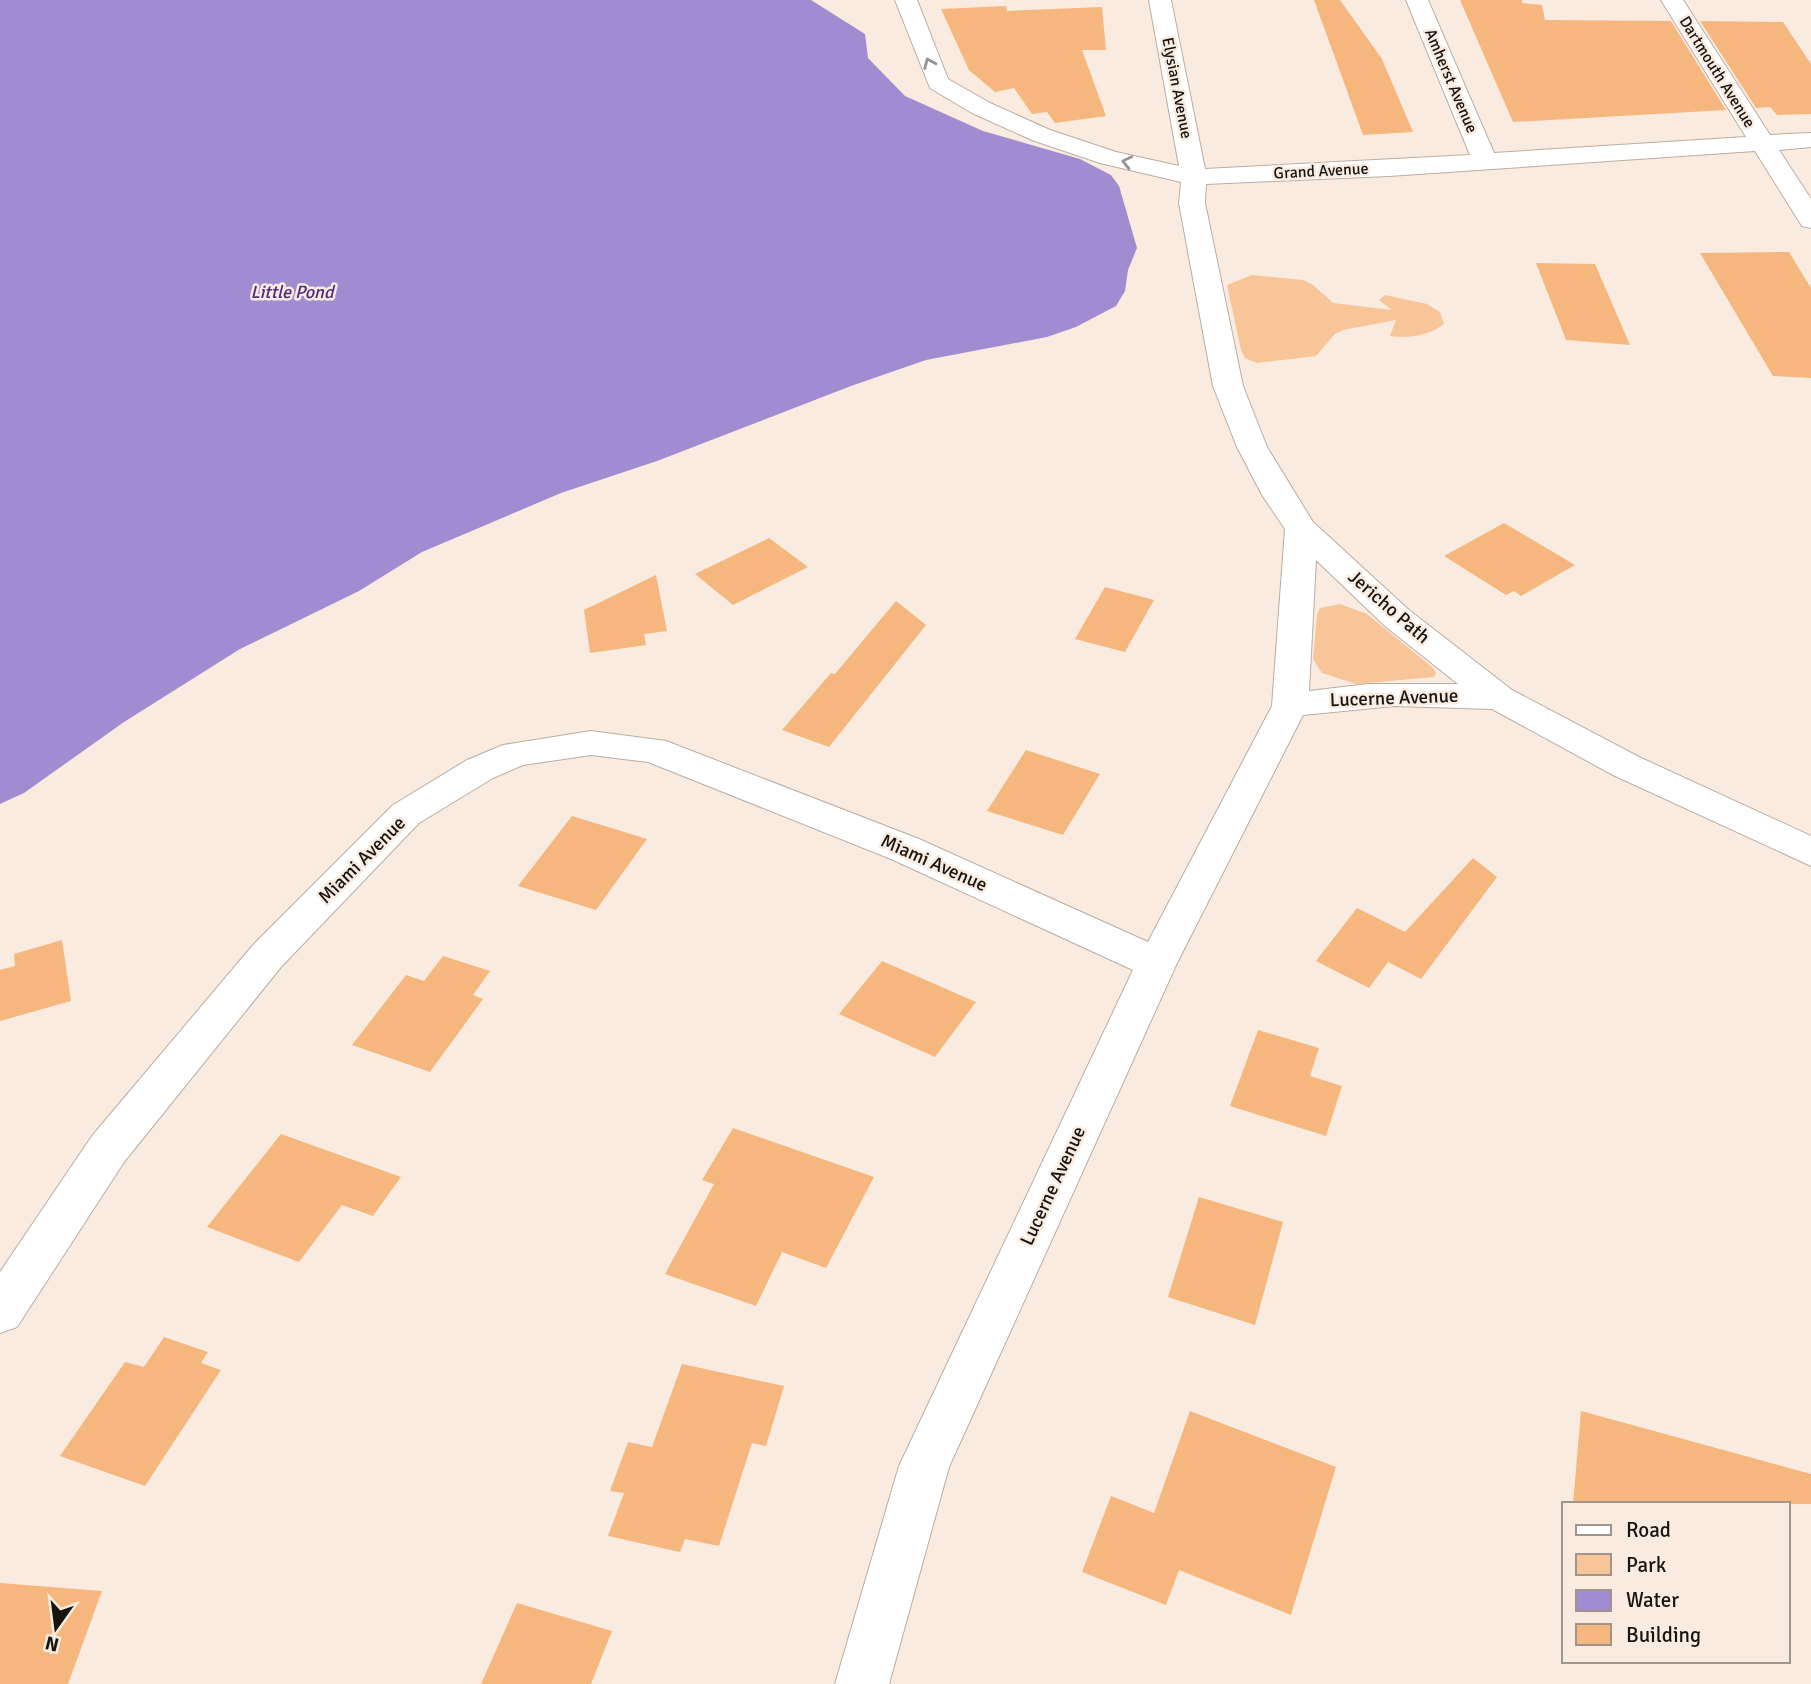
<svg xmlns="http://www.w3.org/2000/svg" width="1811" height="1684" font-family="Signika,sans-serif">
<rect width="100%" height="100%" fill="#f9ebdf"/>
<path fill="#f8c599" d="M1252 275 1303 280 1313 285 1333 303 1392 310 1379 300 1385 295 1427 304 1440 312 1444 324C1430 335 1408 339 1390 336L1396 320 1343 330 1335 334 1316 356 1257 363 1245 358 1241 350 1227 285Z
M1340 604 1367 614 1432 667 1436 673 1434 677 1356 684 1322 673 1313 659 1317 614 1320 608Z"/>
<path fill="#a28cd1" d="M0 0H811L865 34 868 58 905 96 983 131 1080 159 1111 175 1119 186 1137 248 1128 270 1125 291 1116 306 1076 327 1047 337 926 360 851 386 657 461 561 493 422 552 359 591 240 649 124 722 24 793 0 804Z"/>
<path fill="#f6b77e" d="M1314 0H1340L1382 59 1413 132 1363 135Z
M1460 0H1522V3L1542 5 1545 20 1671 21 1726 110 1513 122Z
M1006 6 1007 11 1102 7 1106 50H1082L1106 116 1055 123 1047 112 1032 114 1014 88 995 92 969 70 941 9Z
M1700 21 1783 22 1811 64V114L1777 115 1770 107 1756 108Z
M1789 252 1811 288V378L1773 376 1700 253Z
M1536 263 1595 264 1630 345 1566 340Z
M1504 523 1575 565 1521 596 1514 591 1506 595 1444 556Z
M769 538 808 567 733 605 695 574Z
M656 575 667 631 644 634 646 645 590 653 584 610Z
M1105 587 1154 600 1125 652 1075 639Z
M896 601 926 625 829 747 782 730 831 673 835 674Z
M1026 750 1100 774 1063 835 987 811Z
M572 816 647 839 596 910 518 886Z
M1473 858 1497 877 1421 979 1388 962 1369 988 1316 961 1357 908 1405 932Z
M62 940 71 1001 0 1021V970L15 966 14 954Z
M443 956 490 971 473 995 483 999 430 1072 352 1045 406 975 424 981Z
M882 961 976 1002 935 1057 839 1014Z
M1258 1030 1319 1048 1310 1076 1342 1086 1326 1136 1230 1106Z
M733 1128 874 1177 826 1268 782 1252 756 1306 665 1274 714 1184 702 1180Z
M281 1134 401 1177 373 1216 342 1205 299 1262 207 1227Z
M1199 1197 1283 1222 1255 1325 1168 1297Z
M164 1337 208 1352 201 1363 221 1370 145 1486 60 1456 125 1362 144 1367Z
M682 1364 784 1386 766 1446 752 1443 719 1546 685 1539 680 1552 608 1536 624 1493 610 1491 628 1442 652 1447Z
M1190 1411 1336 1467 1291 1615 1179 1570 1166 1605 1082 1572 1111 1496 1154 1513Z
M1581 1411 1811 1474V1504H1573Z
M0 1583 102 1591 68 1684H0Z
M517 1603 612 1631 591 1684H481Z"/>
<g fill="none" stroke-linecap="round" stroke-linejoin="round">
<g stroke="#baada2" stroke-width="2">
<path id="minor" d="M895 0H917L948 79 990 103 1050 130 1116 152 1179 166 1149 0H1171L1205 169 1470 155 1406 0H1428L1494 153 1746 137 1661 0H1683L1770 135 1811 133V147L1779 150 1811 199V228L1802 226 1755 151 1389 176 1206 184 1205 203 1243 386 1267 447 1313 522 1409 610 1512 690 1639 757 1811 836V866L1613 775 1492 709 1394 706 1303 715 1177 963 949 1467 889 1684H835L899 1466 1133 970 891 859 648 762 591 755 523 765 493 778 419 823 281 967 124 1162 17 1327 0 1333V1272L92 1136 253 945 393 805 467 760 503 745 591 731 666 741 919 839 1148 942 1272 706 1285 529 1262 495 1237 447 1213 386 1179 203 1181 182 1100 163 1032 140 972 113 930 88ZM1316 560 1385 626 1458 684H1368L1309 691Z"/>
</g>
<use href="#minor" fill="#fff" fill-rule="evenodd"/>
</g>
<defs><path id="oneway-chevron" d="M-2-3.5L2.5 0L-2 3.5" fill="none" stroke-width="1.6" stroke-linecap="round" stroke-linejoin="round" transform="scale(1.75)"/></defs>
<g stroke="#979593">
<use href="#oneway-chevron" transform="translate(929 63) rotate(-113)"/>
<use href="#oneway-chevron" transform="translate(1127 162) rotate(-167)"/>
</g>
<g text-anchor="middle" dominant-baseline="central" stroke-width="5" stroke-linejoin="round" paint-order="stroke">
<g font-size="16" fill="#181410" stroke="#f9ebdf">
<text transform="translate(1717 72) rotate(58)">Dartmouth Avenue</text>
<text transform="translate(1451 81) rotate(67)">Amherst Avenue</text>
<text transform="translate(1177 88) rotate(79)">Elysian Avenue</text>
<text transform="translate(1321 171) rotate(-3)">Grand Avenue</text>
</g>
<g font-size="18" font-style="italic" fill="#4c2b7d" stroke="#f9ebdf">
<text x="292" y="292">Little Pond</text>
</g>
<g font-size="19" fill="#181410" stroke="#f9ebdf">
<text transform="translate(1389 607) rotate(41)">Jericho Path</text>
<text transform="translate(1394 698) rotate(-2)">Lucerne Avenue</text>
<text transform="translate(362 860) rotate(-45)">Miami Avenue</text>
<text transform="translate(934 863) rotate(24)">Miami Avenue</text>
<text transform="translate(1053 1186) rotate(-65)">Lucerne Avenue</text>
</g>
</g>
<rect x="1562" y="1502" width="228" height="161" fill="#f9ebdf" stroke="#9f958c" stroke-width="2"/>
<rect x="1576" y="1525" width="35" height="10" fill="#ffffff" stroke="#9f958c" stroke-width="2"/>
<text x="1626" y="1537" font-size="21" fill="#181410">Road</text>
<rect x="1576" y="1554" width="35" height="21" fill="#f8c599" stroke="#9f958c" stroke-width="2"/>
<text x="1626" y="1572" font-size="21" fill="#181410">Park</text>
<rect x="1576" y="1590" width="35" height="21" fill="#a28cd1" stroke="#9f958c" stroke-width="2"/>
<text x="1626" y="1607" font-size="21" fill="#181410">Water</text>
<rect x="1576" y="1624" width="35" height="21" fill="#f6b77e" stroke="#9f958c" stroke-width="2"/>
<text x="1626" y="1642" font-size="21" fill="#181410">Building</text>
<g transform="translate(56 1628) rotate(194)" stroke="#f9ebdf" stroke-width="5" paint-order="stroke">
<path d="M0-5L12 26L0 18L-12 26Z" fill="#181410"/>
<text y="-10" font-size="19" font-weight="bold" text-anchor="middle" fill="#181410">N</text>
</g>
</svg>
